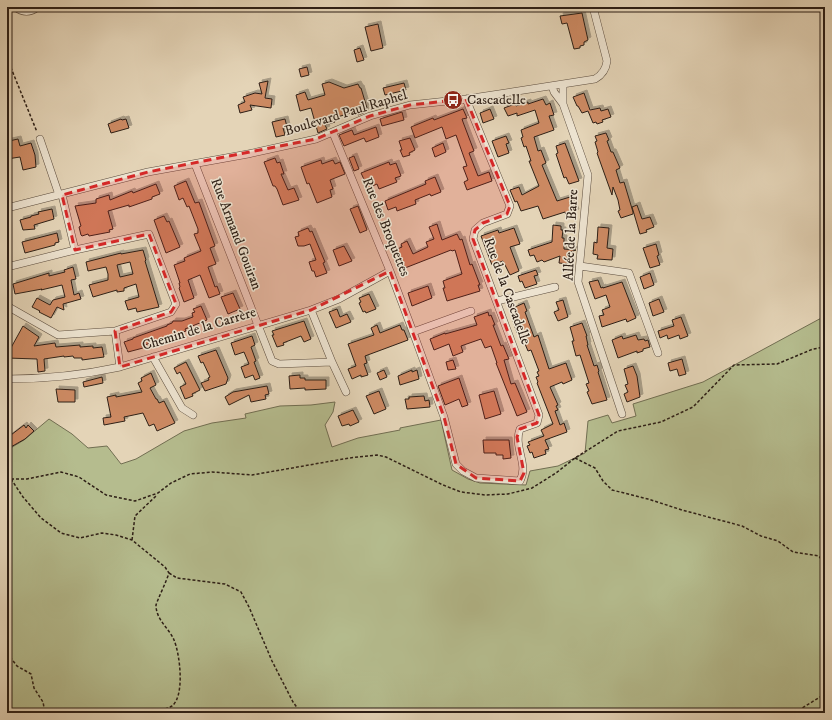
<svg xmlns="http://www.w3.org/2000/svg" width="832" height="720" font-family="'IM FELL DW Pica',serif">
<defs>
<filter id="shadow"><feDropShadow dx="3" dy="-3" stdDeviation="0" flood-color="#0004"/></filter>
</defs>
<rect width="100%" height="100%" fill="#e4d4b7"/>
<filter id="stains"><feTurbulence type="fractalNoise" baseFrequency=".005" numOctaves="4"/><feColorMatrix values="0 0 0 0 .2 0 0 0 0 .09 0 0 0 0 .02 0 0 0 .5 -.17"/></filter>
<radialGradient id="worn" r=".72"><stop offset=".6" stop-color="#630" stop-opacity="0"/><stop offset="1" stop-color="#630" stop-opacity=".3"/></radialGradient>
<path fill="#b5bc8e" stroke="#716e52" d="M825 316V713H7V444L9 449 24 440 49 419 72 434 88 448 107 446 121 464 136 459 184 431 212 423 246 418 245 414 280 406 311 405 335 402 333 412 325 425 332 447 358 438 400 430V428L441 420 452 470 468 479 480 483 526 485 530 471 558 466 585 453 588 421 608 415 612 423 636 416 633 404 703 382Z"/>
<path fill="#cd8a64" stroke="#2d1f16" fill-rule="evenodd" filter="url(#shadow)" d="M582 13 588 40 584 42V45L580 46V48L574 49 567 23 562 24 560 16Z
M378 24 383 48 371 51 365 27Z
M360 48 364 60 357 62 354 50Z
M307 67 309 75 301 77 299 69Z
M268 81 265 98 272 99 271 108 250 105 252 110 240 113 238 105 245 102 243 97 255 93 262 94 259 83Z
M329 82 344 88 358 84 360 88H361L367 108H365L366 112 358 115 357 111 334 118 335 122 325 125 327 129 318 133 311 108 300 111 296 95 305 92 308 100 325 95 322 84Z
M404 83 406 90 385 95 383 88Z
M584 93 590 110 600 108 601 111 608 109 611 117 602 120 603 122 597 124 596 122 593 123 588 111 582 113 578 106H577L573 97Z
M543 99 546 105 550 103 554 115 549 116 554 130 534 137 538 151 541 150 546 163 542 165 557 201 570 197 576 212 566 215 565 212 543 219 538 206 521 211 517 201 515 202 510 190 519 187 522 195 539 186 529 161H531L526 146 524 147 521 138 523 137 521 130 539 123 535 110 517 116V113L508 116 504 108 515 104 516 106 528 102V104Z
M463 109 467 118 462 119 463 122 474 151 469 153 478 176 489 172 492 181 467 190 464 182 468 180 463 167 467 166 456 135 446 139 442 127 415 138 411 127 433 118 434 120Z
M490 109 494 119 483 123 480 113Z
M402 112 404 120 382 126 380 119Z
M121 119 122 120 126 119 129 128 111 133 108 124Z
M285 119 287 127 283 128 285 135 276 137 272 122Z
M376 127 379 137 366 142 364 138 344 146 339 135 352 130 354 135Z
M606 133 609 140 607 141 611 152H613L620 168 616 170 620 183 624 182 633 212V214L621 218 618 211 620 210 618 200 613 187 612 195 597 153 598 152 595 142 597 141 595 136Z
M506 136 509 143 506 144 509 153 498 157 492 141Z
M410 138 415 150 409 153 410 155 403 157 400 150H402L399 141Z
M18 139 20 146 31 143 35 155 36 167 23 170 20 157 7 159V149L10 148 9 141Z
M443 143 446 152 435 157 432 148Z
M565 143 579 181 569 184 566 177 564 178 556 154 558 153 556 146Z
M354 156 359 169 354 171 349 158Z
M275 158 277 163 280 162 284 174H281L288 190 294 188 299 200 283 205 277 189 275 186H273L264 162Z
M321 160 322 164 333 160 335 164 340 162 345 174 330 180 333 189 330 190 332 197 317 203 309 183 307 184 301 167Z
M389 162 390 165 396 163 401 176 395 178 397 182 379 189 377 184 368 188 361 173Z
M435 177 441 192 431 196 430 194 415 200 416 204 397 211 396 207 388 210 385 201 426 184 425 181Z
M186 181 195 203 199 202 215 246 210 248 216 264 208 267 215 287 217 286 220 294 209 298 200 275 188 280 194 298 184 302 179 288 180 287 179 283H180L174 265 185 261 184 258 201 251 194 234 198 233V229L189 206 187 207 183 198 179 200 174 186Z
M156 184 160 194 152 197V199L129 207V205L108 211 113 229 109 230 110 232 89 236 88 234 82 236 81 235 79 227 81 226 75 206 96 203V199L109 195 110 200 132 191 133 193Z
M637 205 642 219 650 217 654 227 646 230 647 232 640 234 632 207Z
M358 206 367 230 360 233 350 209Z
M52 209 54 219 34 225 35 229 23 230 20 220 31 217V216L39 214 38 212Z
M164 216 167 222 169 221 180 247 166 253 154 220Z
M437 224 442 240 457 234 460 240 462 239 470 265 472 264 480 285H478L480 291 447 301 443 288H445L443 281 462 274 455 250 452 251 451 250 405 268 397 249 402 247 401 244 407 241 413 254 428 247 426 242 434 239 429 227Z
M553 225 561 226V230H563L562 238H564V249L576 250 568 253 570 254 569 264 559 263 560 256 544 262 542 260 537 262 534 255 530 256 528 250 552 242Z
M598 227 609 228 607 248 613 249 612 260 597 259 598 255 593 254 594 242 597 243Z
M308 228 310 232 312 231 325 262 323 263 327 273 316 277 314 271H312L309 262 316 260 310 244 304 246H298L295 237 299 236 298 232Z
M514 228 520 244 510 247 519 271 510 275 503 261 492 265 481 236 498 230 499 233Z
M57 233 59 242 55 243V245L25 253 22 242Z
M656 244 659 255 657 256 660 265 650 268 643 248Z
M344 246 352 261 339 266 333 250Z
M143 250 146 260 145 261 159 307 137 312 136 308 128 310 125 301 139 297 136 284 124 288V291L117 292V290L93 297 89 285 108 280V274L106 267 88 271 86 262 121 253V254ZM130 262 133 274 120 277 117 265Z
M73 267 76 279 71 280 74 295 79 293 81 299 63 304 64 310 57 307 51 318 39 312 40 311 32 307 37 298 50 305 53 300 65 297 62 285 41 290 42 289 15 294 13 284 49 273V276L65 272 64 270Z
M536 270 538 275 534 276 537 284 525 288 522 281 520 282 518 276Z
M650 273 654 285 644 289 640 277Z
M598 280 601 288 603 287V288L622 282 636 318 627 322 626 319 602 327 599 316 604 315 602 310 610 307 606 295 595 299 589 282Z
M428 286 432 298 412 306 408 293Z
M233 293 240 309 228 314 221 297Z
M369 294 376 309 366 313 365 311 363 312 359 303 361 302 359 298Z
M659 299 664 312 653 316 649 303Z
M563 300 568 317 558 321 554 312 559 310 556 302Z
M524 303 527 311 525 312 534 337 538 335 549 369 566 363 572 380 563 384 562 382 550 387 558 405 556 406 558 410 555 411 560 425 564 423 567 432 545 440 549 449 545 450 546 454 534 458 532 452 530 453 527 446 530 445 528 442 544 436 541 430 553 424 537 383 538 382 536 377 539 376 537 372 539 371 531 350 528 351 520 332 517 333 513 321 517 320 515 316 518 315 515 307Z
M201 306 207 320 185 329 186 331 178 334 179 338 172 340 170 336 142 346 143 348 128 352 124 342 133 339V338L167 326V325L172 323 173 321H182L193 317 192 313 195 312 193 309Z
M337 309 340 317 347 314 351 322 336 328 329 312Z
M488 312 489 316 491 315 495 325H493L501 346 503 345 509 359 504 360 511 384 515 383 527 412 517 416 496 363H497L491 346 485 348 481 339 461 346 463 352 453 356 449 344 434 350 430 339 445 333V334L477 325 474 317Z
M681 317 688 336 680 339 679 335 668 339 667 335 660 338 658 331 674 326 672 320Z
M304 321 311 339 304 342 301 336 283 343 284 345 277 347 272 335H274L272 331Z
M582 323 587 336H586L588 345H587L594 366 597 365 599 371 598 372 607 400 592 404 587 392 589 391 586 384 589 383 580 355 576 356 572 341H574L570 327Z
M377 325 380 333 400 325 402 330H404L408 340 365 356 367 363 364 364 368 375 361 377V375L352 379 348 369 356 366 348 344 374 335 371 328Z
M23 326 39 337 34 346 55 343 56 347 80 345V347L93 346V348L102 347 104 357 82 360V358H74L73 356 64 357V356L44 359 45 371 38 372 37 359 7 358V355Z
M636 335 638 340 644 339 645 341 648 340 650 347 643 349V351L637 353V351L618 358 612 340 622 336 623 339Z
M252 336 255 345 251 347 256 361 254 362 260 378 255 380 253 375 245 378 241 367 249 364 244 352 235 355 231 343Z
M216 350 228 378 226 384 205 391 201 383 209 380 208 378 210 377 203 362 201 363 198 356Z
M682 359 686 374 679 376 677 369 670 371 668 363Z
M453 360 456 369 448 370 446 362Z
M186 362 200 390 192 394 193 396 185 399 180 387 186 384 180 372 177 374 174 368Z
M633 366 637 376 640 397 627 402 624 394 628 392 625 385 628 384 624 369Z
M384 370 387 377 380 380 377 373Z
M412 370V372L417 370 419 379 400 385 398 376Z
M151 373 156 385 150 388 156 399H157L159 403 164 401 175 423 157 431 154 424 149 426 143 413 124 417 125 421 104 425 103 418 111 417 107 397 116 395V397L142 392 138 383 142 381 141 378Z
M300 375V378H305V380H326V389L305 390V388L290 389 289 376Z
M102 377 103 383 84 387 83 382Z
M459 378 468 405 462 407 459 399 445 405 438 386Z
M267 386 269 394 265 395 266 399 251 402 249 395 229 405 225 397 233 392Z
M56 389 75 390V402H58Z
M379 391 386 409 374 414 366 396Z
M494 391 501 414 485 419 479 395Z
M424 396 425 401 429 400 430 407 407 409 405 399H409V397Z
M353 410 359 422 350 426 349 424 342 426 338 416Z
M24 425 26 428 28 425 34 431 25 439 9 448 7 444V438Z
M483 440H509L511 458 503 459V455H496V453H484Z"/>
<g fill="none" stroke-linecap="round" stroke-linejoin="round">
<g stroke="#5b4c3e" stroke-width="8">
<path id="minor" d="M7 7H8
M15 7C23 13 30 13 38 7
M552 86 554 92 563 104V85
M563 104 588 175 578 282 622 414
M333 133 390 271 413 332 444 417 456 464 463 471 476 478 520 481C529 464 513 447 520 429L537 423 539 415 473 239 475 230 483 223 507 214 510 206 466 99
M40 139 59 195
M195 164 272 361 279 364 332 362 311 310
M7 208 148 172 248 154 316 139 370 116 410 105 466 99 595 79C602 75 606 70 607 61L593 7
M75 250 149 234 176 304 171 312 115 331
M580 266 629 273 658 353
M7 267 75 250 62 195
M497 301 555 287
M7 306 58 335 115 331 120 367
M413 332 471 311
M153 357 182 408 193 415
M332 362 346 392
M7 379C45 379 83 375 120 367L311 310 339 299 390 271"/>
</g>
<path stroke="#2d1f16" stroke-width="1.5" stroke-dasharray="3 2" stroke-linecap="butt" d="M7 58 37 132
M575 458 595 468 603 481 612 490 648 499 682 510 742 526 761 536 778 541 793 552 819 556 825 565
M7 476 11 479H27L61 472 79 477 106 495 135 501 158 493 171 483 190 474 212 472 252 475 349 458 377 455 386 457 443 485 461 492 485 495 508 494 532 488 556 473 575 458 618 431 661 422 693 407 734 365 777 364 813 349 825 347
M11 479 23 497 41 518 61 533 80 538 102 533 116 535 132 540 165 567 169 573C167 580 157 601 156 605 156 620 169 628 174 640 180 654 185 696 172 706 167 709 157 711 151 713
M132 540 135 516 157 495
M169 573 177 578 225 584 241 592 249 607 272 661 293 702 301 713
M7 653 17 666 31 674 34 688 43 702 45 713
M794 713 825 694"/>
<use href="#minor" stroke="#ede3d0" stroke-width="7"/>
</g>
<path fill="#d62828" fill-opacity="0.2" stroke="#d62828" stroke-width="3" stroke-dasharray="8 5" stroke-linejoin="round" d="M466 99 510 206 507 214 483 223 475 230 473 239 539 415 537 423 520 429 517 437 524 473 520 481 476 478 456 464 444 417 390 271 311 310 120 367 115 331 171 312 176 304 149 234 75 250 62 195 148 172 316 139 370 116 410 105Z"/>
<defs>
<g id="bus-disc" transform="scale(1)"><circle r="9.5" fill="#8f2418" stroke="#ede3d0"/><path d="M-5-6H5V4H4V6H2V4H-2V6H-4V4H-5ZM-3.5-4V0h7V-4ZM-3.5 1.2v1.5H-2V1.2ZM2 1.2v1.5H3.5V1.2Z" fill="#fff"/></g>
</defs>
<g fill-rule="evenodd">
<use href="#bus-disc" x="453" y="100"/>
</g>
<g text-anchor="middle" dominant-baseline="central" stroke-width="3" stroke-linejoin="round" paint-order="stroke">
<g font-size="14" fill="#2d1f16" stroke="#ede3d0" text-anchor="start">
<text x="467" y="100">Cascadelle</text>
</g>
<g font-size="14" fill="#2d1f16" stroke="#ede3d0">
<text transform="translate(346 113) rotate(-17)">Boulevard Paul Raphel</text>
<text transform="translate(386 227) rotate(68)">Rue des Broquettes</text>
<text transform="translate(236 234) rotate(69)">Rue Armand Gouiran</text>
<text transform="translate(571 235) rotate(-87)">Allée de la Barre</text>
<text transform="translate(507 291) rotate(70)">Rue de la Cascadelle</text>
<text transform="translate(199 329) rotate(-17)">Chemin de la Carrère</text>
</g>
</g>
<rect width="832" height="720" fill="none" stroke="#e4d4b7" stroke-width="24"/>
<rect x="8" y="8" width="816" height="704" fill="none" stroke="#2d1f16" stroke-width="2"/>
<rect x="12" y="12" width="808" height="696" fill="none" stroke="#2d1f16"/>
<rect width="100%" height="100%" filter="url(#stains)"/>
<rect width="100%" height="100%" fill="url(#worn)"/>
</svg>
